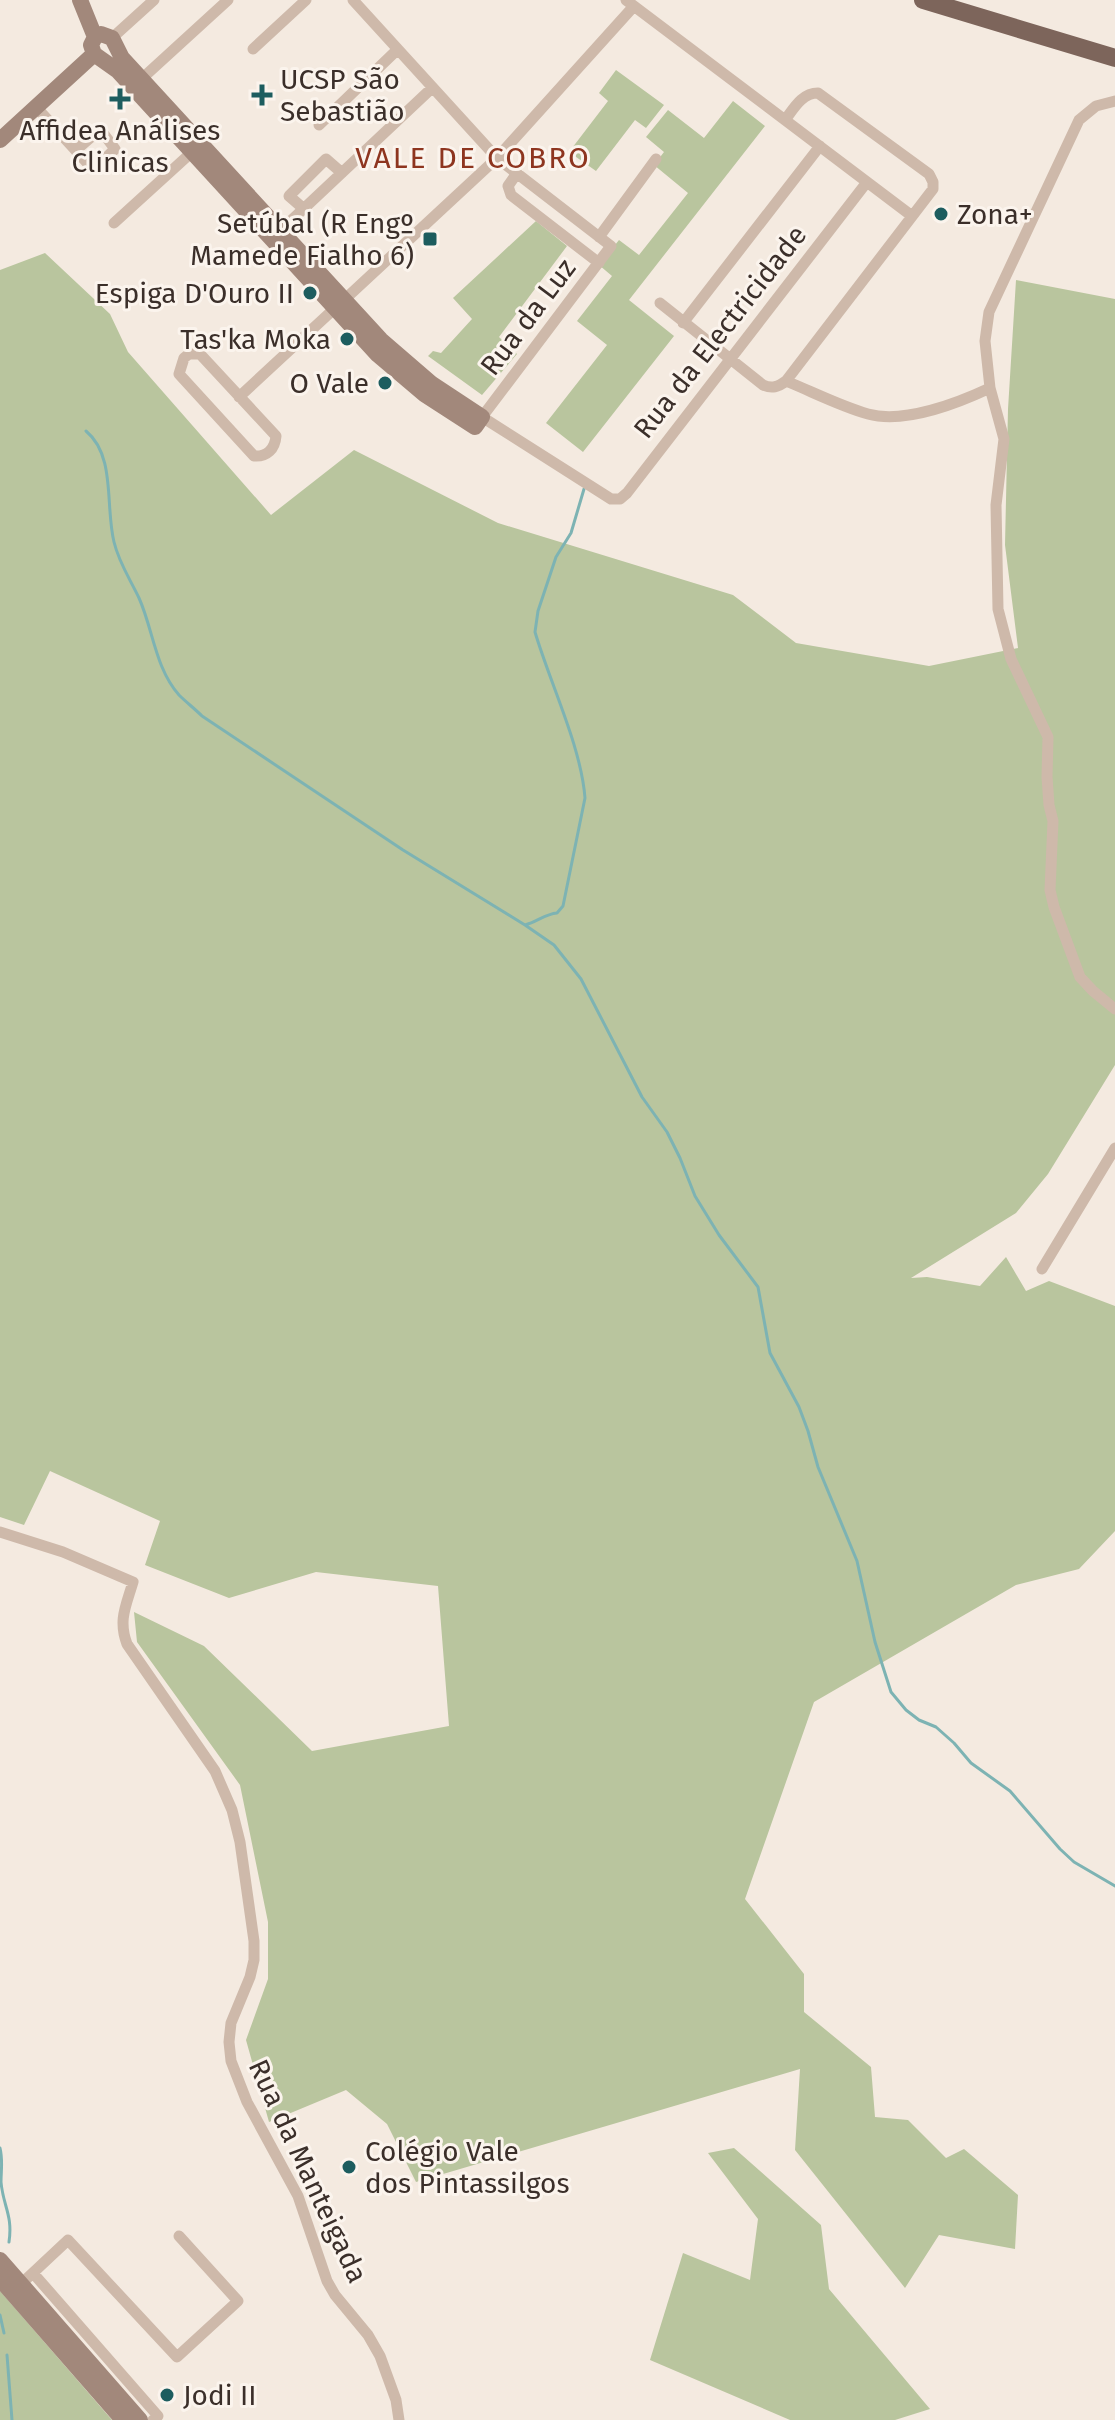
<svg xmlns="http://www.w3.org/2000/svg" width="1115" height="2420" font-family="'Fira Sans',sans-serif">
<rect width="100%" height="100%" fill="#f4eae0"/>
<path fill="#b9c59e" d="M616 70 664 105 646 128 635 120 596 171 569 152 608 101 599 93Z
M733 101 765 126 629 300 674 336 583 452 546 423 607 345 577 321 612 276 599 265 619 240 639 255 688 193 654 165 664 152 646 137 668 110 704 138Z
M536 221 567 246 499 337 517 354 482 395 428 356 433 351 441 353 472 319 453 298Z
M45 253 110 314 128 352 271 515 354 450 498 523 733 595 796 643 929 666 1018 648 1005 545 1008 409 1016 280 1115 299V1065L1048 1174 1016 1213 911 1278 927 1277 980 1286 1006 1257 1026 1291 1049 1281 1115 1306V1531L1079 1569 1016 1585 814 1702 745 1899 804 1974V2012L871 2067 875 2117 908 2120 946 2158 964 2149 1018 2195 1015 2249 939 2235 905 2288 795 2150 800 2069 416 2182 387 2124 346 2090 269 2122 246 2040 268 1979V1922L240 1785 137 1642 134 1612 204 1646 312 1751 449 1726 438 1586 316 1572 229 1598 145 1565 160 1521 50 1471 24 1525 0 1517V270Z
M734 2148 821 2225 829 2289 930 2409 895 2420H790L650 2360 683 2253 750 2280 758 2219 708 2153Z
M0 2291 112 2420H0Z"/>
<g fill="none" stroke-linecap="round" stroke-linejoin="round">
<path stroke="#7db3b3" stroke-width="3" d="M86 431C116 456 105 506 114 542 119 563 130 579 139 598 153 629 155 668 179 695 186 702 195 709 202 716L403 850 525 925 554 945 581 979 642 1097 667 1132 680 1158 695 1196 719 1235 758 1287 770 1353 799 1407 808 1431 818 1467 857 1561 875 1642 891 1692 906 1710 919 1720 936 1727 954 1743 971 1763 1010 1791 1060 1849 1074 1862 1115 1886
M525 925C537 922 545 914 557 913L563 906 585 798C581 746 550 683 535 632L538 611 556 557 571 533 584 489
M0 2148C3 2160 1 2171 1 2182 3 2206 13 2215 9 2242
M0 2315 4 2333
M7 2355 12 2420"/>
<path stroke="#ceb9aa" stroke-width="11" d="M353 0 497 158 611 246 482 417 611 499H620L627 493 867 182
M626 0 912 216
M112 38 154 0
M253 49 306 0
M136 84 228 0
M1115 101 1096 106 1079 120 989 312 985 341 990 388 1004 439 996 505 998 609 1011 659 1048 737 1047 777 1049 805 1053 821 1050 890 1054 907 1080 977 1093 991 1115 1009
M36 107 91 167H97L115 149 103 133 98 131 76 150
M319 125 397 50
M517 173 508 186 511 195 599 263
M304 209 289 196 326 159 342 173
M114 223 192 152
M280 231 432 88
M599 237 656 159
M343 301 497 158 634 6
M660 303 763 385C772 389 778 387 786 381L933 189V182L929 174 818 93C802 93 794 108 785 120
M683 323 820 146
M189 354H200L276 436C275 449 267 457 254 456L179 374 184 358Z
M786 381C813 392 840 406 868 414 904 424 958 403 990 388
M239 397 334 309
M1042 1269 1115 1148
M0 1532 63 1552 133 1582C126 1606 118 1620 127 1644L215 1771 232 1810 240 1842 254 1941V1960L250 1977 231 2023 229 2042 231 2061 247 2102 298 2196 327 2281 335 2295 368 2335 380 2356 396 2400 399 2420
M33 2273 158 2416 153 2420
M21 2284 68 2240 177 2357 238 2301 179 2236"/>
<path stroke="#a2887b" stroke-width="16" d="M80 0 95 37 91 45 94 54 118 71 378 355 424 394 475 427 482 417 432 384 381 340 122 58 112 38 101 34 95 37
M0 140 94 54
M0 2260 140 2420
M0 2279 123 2420"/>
<path stroke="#7d655b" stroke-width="18" d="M923 0 1115 58"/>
</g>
<g fill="#1d5d5f" stroke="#fbf4ed" stroke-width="3">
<path d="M258 83h8v8h8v8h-8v8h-8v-8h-8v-8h8z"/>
<path d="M116 87h8v8h8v8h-8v8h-8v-8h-8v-8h8z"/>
<circle cx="941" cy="214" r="8"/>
<rect x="422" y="231" width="16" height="16" rx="4"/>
<circle cx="310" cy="293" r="8"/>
<circle cx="347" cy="339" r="8"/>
<circle cx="385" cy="383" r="8"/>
<circle cx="349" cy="2167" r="8"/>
<circle cx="167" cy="2395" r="8"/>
</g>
<g text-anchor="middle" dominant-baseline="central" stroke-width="6" stroke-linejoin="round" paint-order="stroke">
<g font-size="28" fill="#3b2f2a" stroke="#fbf4ed" text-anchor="start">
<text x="280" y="79">UCSP São<tspan x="280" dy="32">Sebastião</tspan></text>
<text x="120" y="130" text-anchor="middle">Affidea Análises<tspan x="120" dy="32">Clinicas</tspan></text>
<text x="957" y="214">Zona+</text>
<text x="414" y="223" text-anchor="end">Setúbal (R Engº<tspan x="414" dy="32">Mamede Fialho 6)</tspan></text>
<text x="294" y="293" text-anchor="end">Espiga D'Ouro II</text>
<text x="331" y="339" text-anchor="end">Tas'ka Moka</text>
<text x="369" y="383" text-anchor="end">O Vale</text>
<text x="365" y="2151">Colégio Vale<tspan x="365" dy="32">dos Pintassilgos</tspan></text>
<text x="183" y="2395">Jodi II</text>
</g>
<g font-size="28" fill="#3b2f2a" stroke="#fbf4ed">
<text transform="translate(528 317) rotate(-53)">Rua da Luz</text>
<text transform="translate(720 332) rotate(-52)">Rua da Electricidade</text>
<text transform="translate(308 2171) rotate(65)">Rua da Manteigada</text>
</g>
<g font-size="30" letter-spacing="2" fill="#8e351f" stroke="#fbf4ed">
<text x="473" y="158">VALE DE COBRO</text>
</g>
</g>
</svg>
